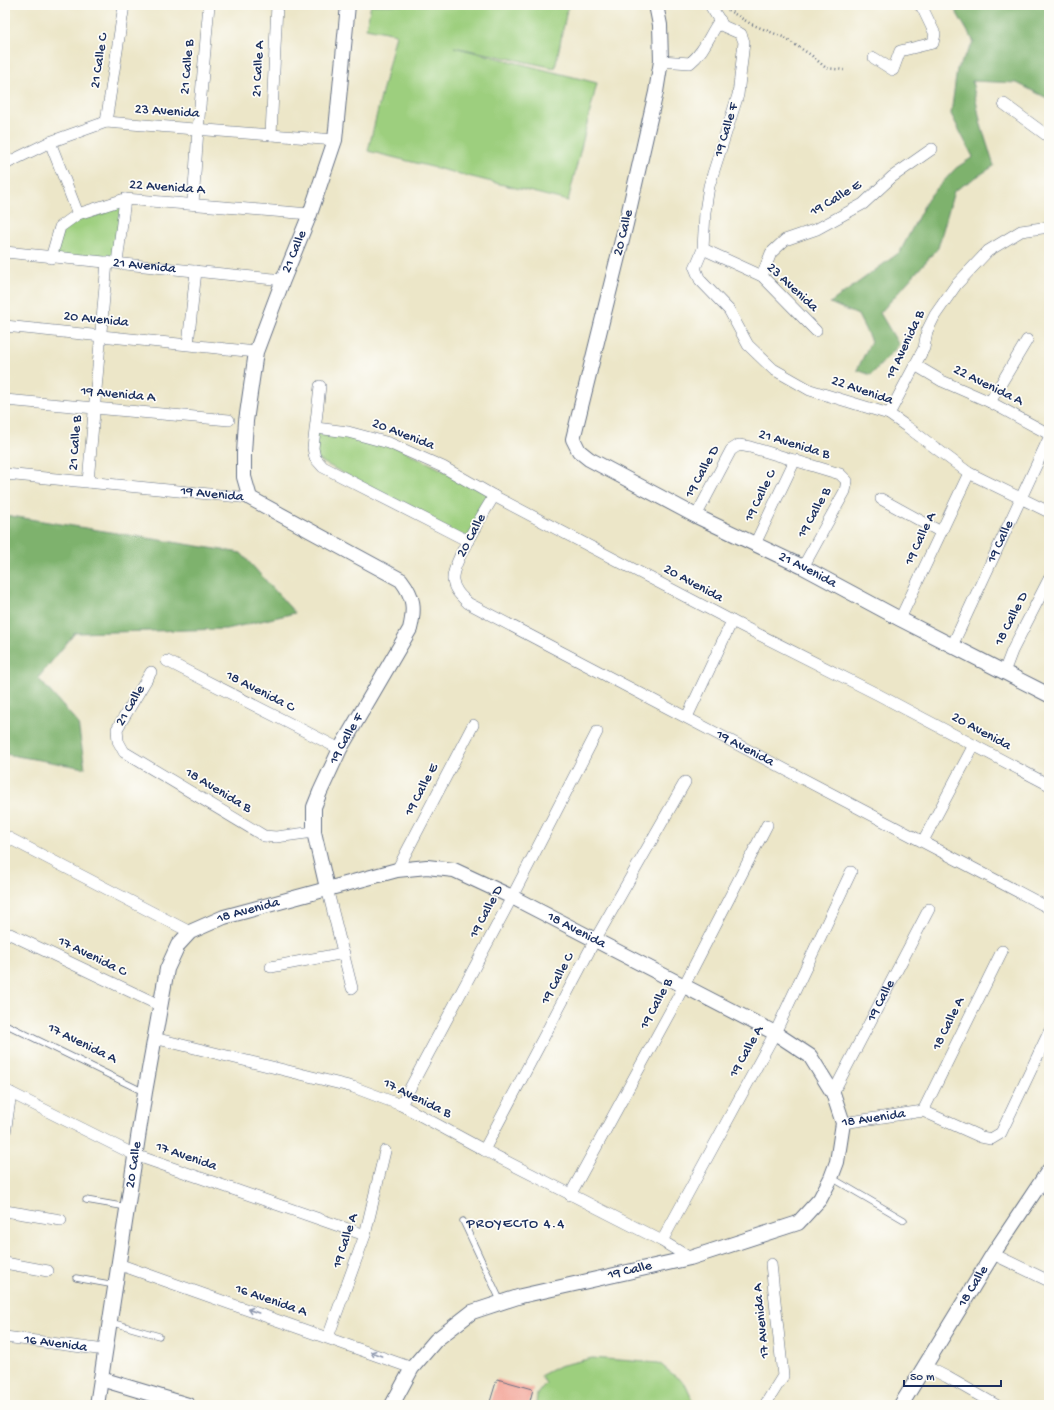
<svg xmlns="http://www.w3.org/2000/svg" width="1054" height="1410" font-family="'Gochi Hand',sans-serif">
<rect width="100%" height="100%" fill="#fdfcf7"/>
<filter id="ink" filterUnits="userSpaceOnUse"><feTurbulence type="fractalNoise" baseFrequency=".025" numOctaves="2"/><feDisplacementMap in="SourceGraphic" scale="8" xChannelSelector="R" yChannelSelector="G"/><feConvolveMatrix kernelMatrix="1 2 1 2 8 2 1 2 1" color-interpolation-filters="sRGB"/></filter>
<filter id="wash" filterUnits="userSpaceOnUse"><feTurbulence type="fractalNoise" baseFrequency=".012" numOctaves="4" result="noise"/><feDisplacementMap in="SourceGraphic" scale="16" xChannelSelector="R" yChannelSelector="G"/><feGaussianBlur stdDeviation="0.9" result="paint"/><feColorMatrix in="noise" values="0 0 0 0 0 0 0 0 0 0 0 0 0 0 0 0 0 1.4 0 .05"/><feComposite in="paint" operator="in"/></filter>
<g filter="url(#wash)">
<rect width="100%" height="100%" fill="#ece6c8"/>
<path fill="#9dcf7e" stroke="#5c7f6e" d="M371 5H568L555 68 454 47 597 83 568 201 368 151 396 34 366 28Z
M125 199 117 263 51 258 60 227Z
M316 428 389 443 494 496 468 541 315 458Z
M592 1358 659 1363 686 1385 695 1405H536L537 1394 546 1383 540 1376 559 1366Z"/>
<path fill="#7eb26d" stroke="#4c7066" d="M952 5H1049V99L1017 83 972 81 981 125 994 166 954 191 938 248 880 313 899 345 871 375 857 370 871 341 858 315 830 303 900 252 928 198 956 168 973 157 951 114 957 69 974 42Z
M5 515 241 553 295 613 227 629 75 633 38 678 78 723 85 768 5 754Z"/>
<g id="blocks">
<path fill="#f29d90" d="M497 1379 533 1389 529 1405H489Z"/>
</g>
</g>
<g filter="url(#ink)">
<use href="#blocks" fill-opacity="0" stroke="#646f83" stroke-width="1"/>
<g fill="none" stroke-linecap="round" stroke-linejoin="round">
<g stroke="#646f83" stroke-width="7">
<path id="service" d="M5 1024 144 1092
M832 1178 904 1220
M86 1200 127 1207
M463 1221 501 1302
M76 1278 115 1285
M110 1322 159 1336"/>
</g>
<g stroke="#646f83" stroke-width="12">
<g id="minor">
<path d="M710 5 723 26 741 34 744 42 738 95 709 186 705 212 703 249 695 268 700 280 729 310 748 345 773 369 810 390 889 414 906 426 969 473 1049 512"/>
<path d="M874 58 893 70 900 51 933 43 935 34 922 7 919 5"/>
<path d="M661 61 690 63C704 52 710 34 720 20"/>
<path d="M1004 104 1049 137"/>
<path d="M106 122 124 5"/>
<path d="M271 135 277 5"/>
<path d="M50 142 78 214"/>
<path d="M5 164 50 142 106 122 335 140"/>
<path d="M193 204 198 129 209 5"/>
<path d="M703 249 762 276 816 331"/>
<path id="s1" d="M5 252 283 280"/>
<path d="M51 258 60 227 78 214 125 199 310 214"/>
<path d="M117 263 125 199"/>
<path d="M762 276 771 253 785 240 817 229 863 204 892 177 932 149"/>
<path d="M5 326 256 352"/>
<path d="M188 344 196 271"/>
<path d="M915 365 942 381 990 402 1049 434"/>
<path d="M320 386 313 448 315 458 323 467 468 541"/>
<path d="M5 400 229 420"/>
<path d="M990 402 1027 340"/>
<path d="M889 414 924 348 927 331 935 315 956 285 988 251 1021 231 1049 227"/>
<path d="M316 428 348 432 389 443 443 467 494 496 732 621 877 694 1049 785"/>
<path id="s2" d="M5 474 250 498"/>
<path d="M88 482 107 262"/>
<path id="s3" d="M494 496C485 511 451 564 453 580 454 590 461 596 468 603L1049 908"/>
<path d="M881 499 941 532"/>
<path d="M696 516 731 450 739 445 750 447 840 474 847 481 845 491 803 567"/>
<path d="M755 544 795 460"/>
<path d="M900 619 969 473"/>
<path id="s4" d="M952 646 1049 438"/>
<path d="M167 661 340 749"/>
<path d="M151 672 117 729 118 741 124 752 264 836 276 837 314 832"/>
<path d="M1004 672 1012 651 1049 579"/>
<path d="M687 717 732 621"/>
<path d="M5 836 190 932"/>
<path d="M923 841 974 745"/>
<path d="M397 870 473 725"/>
<path d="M327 888 352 988"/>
<path d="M10 934 161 1006"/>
<path d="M271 967 344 953"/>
<path d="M154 1038 353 1087 401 1105 484 1150 662 1241 690 1258"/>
<path d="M5 1090 135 1155 365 1235"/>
<path id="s5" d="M833 1093 929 909"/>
<path d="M401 1105 512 897 597 732"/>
<path d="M923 1111 1002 951"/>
<path id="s6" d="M843 1123 923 1111 981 1137 991 1139 1001 1133 1049 1032"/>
<path d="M5 1133 11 1093"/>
<path d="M484 1150 595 940 685 782"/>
<path d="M570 1195 676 1001 767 825"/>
<path d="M5 1211 61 1220"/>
<path d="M662 1241 775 1033 851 872"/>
<path d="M993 1254 1049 1281"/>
<path d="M5 1263 48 1271"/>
<path d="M118 1264 412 1368"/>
<path id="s7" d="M5 1337 105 1350"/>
<path d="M328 1337 365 1235 385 1151"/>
<path d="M925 1366 947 1377 996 1405"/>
<path d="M765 1405 783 1376 771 1264"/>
</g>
</g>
<g stroke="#646f83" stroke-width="16">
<g id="tertiary">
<path id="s8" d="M656 5 660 25 661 61 656 92 626 224 573 439 579 451 589 459 696 516 803 567 900 619 1049 695"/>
<path id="s9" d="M327 888 314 832V807L320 792 340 749 410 629C415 608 414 597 401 580L250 498 244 477V453L246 421 256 352 283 280 310 214 335 140 348 5"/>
<path d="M101 1379 188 1405"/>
<path id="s10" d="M97 1405 145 1092 167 969 178 945 190 932 224 917 397 870 427 867 454 870 512 897 775 1033 810 1056 833 1093 843 1123 837 1162 831 1178 820 1199 798 1223 690 1258 521 1296 472 1312 436 1340 412 1368 392 1405"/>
<path id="s11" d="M901 1405 993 1254 1049 1170"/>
</g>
</g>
<path stroke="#646f83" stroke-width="2.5" stroke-dasharray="1 3" stroke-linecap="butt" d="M728 10 751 24 783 37 811 55 826 68 844 70"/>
<use href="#service" stroke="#fff" stroke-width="5.5"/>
<use href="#minor" stroke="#fff" stroke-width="11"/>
<use href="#tertiary" stroke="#fff" stroke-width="14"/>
</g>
<defs><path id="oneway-shaft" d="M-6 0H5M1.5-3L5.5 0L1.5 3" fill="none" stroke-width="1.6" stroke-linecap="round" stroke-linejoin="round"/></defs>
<g stroke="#8d97ae">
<use href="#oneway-shaft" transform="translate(253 1311) rotate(-161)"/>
<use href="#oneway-shaft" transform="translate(376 1354) rotate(-160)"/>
</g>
</g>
<g text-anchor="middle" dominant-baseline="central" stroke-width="3.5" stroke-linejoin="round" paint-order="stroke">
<g font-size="14" fill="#1b2f5e" stroke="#fdfcf7">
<text transform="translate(100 61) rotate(-81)">21 Calle C</text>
<text transform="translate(188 67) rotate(-85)">21 Calle B</text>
<text transform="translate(259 69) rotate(-87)">21 Calle A</text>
<text transform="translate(167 112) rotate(4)">23 Avenida</text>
<text transform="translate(727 130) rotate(-73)">19 Calle F</text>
<text transform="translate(167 188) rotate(4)">22 Avenida A</text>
<text transform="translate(836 199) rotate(-31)">19 Calle E</text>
<text transform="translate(624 233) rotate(-76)">20 Calle</text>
<text stroke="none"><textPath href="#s9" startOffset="764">21 Calle</textPath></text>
<text stroke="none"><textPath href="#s1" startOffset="140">21 Avenida</textPath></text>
<text transform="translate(792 288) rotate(43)">23 Avenida</text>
<text transform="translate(96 320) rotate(6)">20 Avenida</text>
<text transform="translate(906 345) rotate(-65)">19 Avenida B</text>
<text transform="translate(988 386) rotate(26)">22 Avenida A</text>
<text transform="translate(862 391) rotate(19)">22 Avenida</text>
<text transform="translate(118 395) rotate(5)">19 Avenida A</text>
<text transform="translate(403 435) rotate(21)">20 Avenida</text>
<text transform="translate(76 443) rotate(-86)">21 Calle B</text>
<text transform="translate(794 445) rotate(17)">21 Avenida B</text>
<text transform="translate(703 472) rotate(-61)">19 Calle D</text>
<text stroke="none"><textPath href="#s2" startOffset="208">19 Avenida</textPath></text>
<text transform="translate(761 496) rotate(-64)">19 Calle C</text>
<text transform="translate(815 513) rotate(-61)">19 Calle B</text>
<text transform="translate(472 536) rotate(-62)">20 Calle</text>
<text transform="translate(921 539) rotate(-65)">19 Calle A</text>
<text stroke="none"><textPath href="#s4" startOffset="115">19 Calle</textPath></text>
<text stroke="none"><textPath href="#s8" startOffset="716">21 Avenida</textPath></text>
<text transform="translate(693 584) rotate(28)">20 Avenida</text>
<text transform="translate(1012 619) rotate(-63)">18 Calle D</text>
<text transform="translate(260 692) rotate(27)">18 Avenida C</text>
<text transform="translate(131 706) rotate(-60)">21 Calle</text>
<text transform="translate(981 732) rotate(28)">20 Avenida</text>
<text stroke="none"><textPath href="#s9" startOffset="158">19 Calle F</textPath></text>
<text stroke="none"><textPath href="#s3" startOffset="435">19 Avenida</textPath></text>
<text transform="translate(422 790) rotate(-62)">19 Calle E</text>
<text transform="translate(218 791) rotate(31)">18 Avenida B</text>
<text stroke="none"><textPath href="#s10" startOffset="548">18 Avenida</textPath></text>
<text transform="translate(487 912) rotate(-62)">19 Calle D</text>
<text stroke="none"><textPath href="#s10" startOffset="896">18 Avenida</textPath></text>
<text transform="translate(92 957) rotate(26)">17 Avenida C</text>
<text transform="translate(558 979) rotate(-62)">19 Calle C</text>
<text stroke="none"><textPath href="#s5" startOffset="104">19 Calle</textPath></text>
<text transform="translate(657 1004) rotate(-62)">19 Calle B</text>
<text transform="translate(949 1024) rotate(-64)">18 Calle A</text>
<text transform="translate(82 1044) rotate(26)">17 Avenida A</text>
<text transform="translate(747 1052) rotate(-61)">19 Calle A</text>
<text transform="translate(417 1099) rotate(26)">17 Avenida B</text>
<text stroke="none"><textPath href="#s6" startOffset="31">18 Avenida</textPath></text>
<text transform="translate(186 1157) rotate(19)">17 Avenida</text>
<text stroke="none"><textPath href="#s10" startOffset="243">20 Calle</textPath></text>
<text transform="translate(346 1241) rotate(-72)">19 Calle A</text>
<text transform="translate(630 1271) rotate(-13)">19 Calle</text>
<text stroke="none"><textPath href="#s11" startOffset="139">18 Calle</textPath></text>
<text transform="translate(271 1301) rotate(19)">16 Avenida A</text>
<text transform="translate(762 1321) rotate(-96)">17 Avenida A</text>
<text stroke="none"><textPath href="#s7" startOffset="51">16 Avenida</textPath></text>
</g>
<g font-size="15" letter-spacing="1" fill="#1b2f5e" stroke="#fdfcf7">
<text x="516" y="1224">PROYECTO 4.4</text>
</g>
</g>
<rect width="1054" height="1410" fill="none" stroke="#fdfcf7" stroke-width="20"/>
<path d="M904 1380v6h97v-6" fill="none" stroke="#1b2f5e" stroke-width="2"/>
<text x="910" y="1380" font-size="12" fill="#1b2f5e" stroke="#fdfcf7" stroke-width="3" paint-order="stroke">50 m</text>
</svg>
